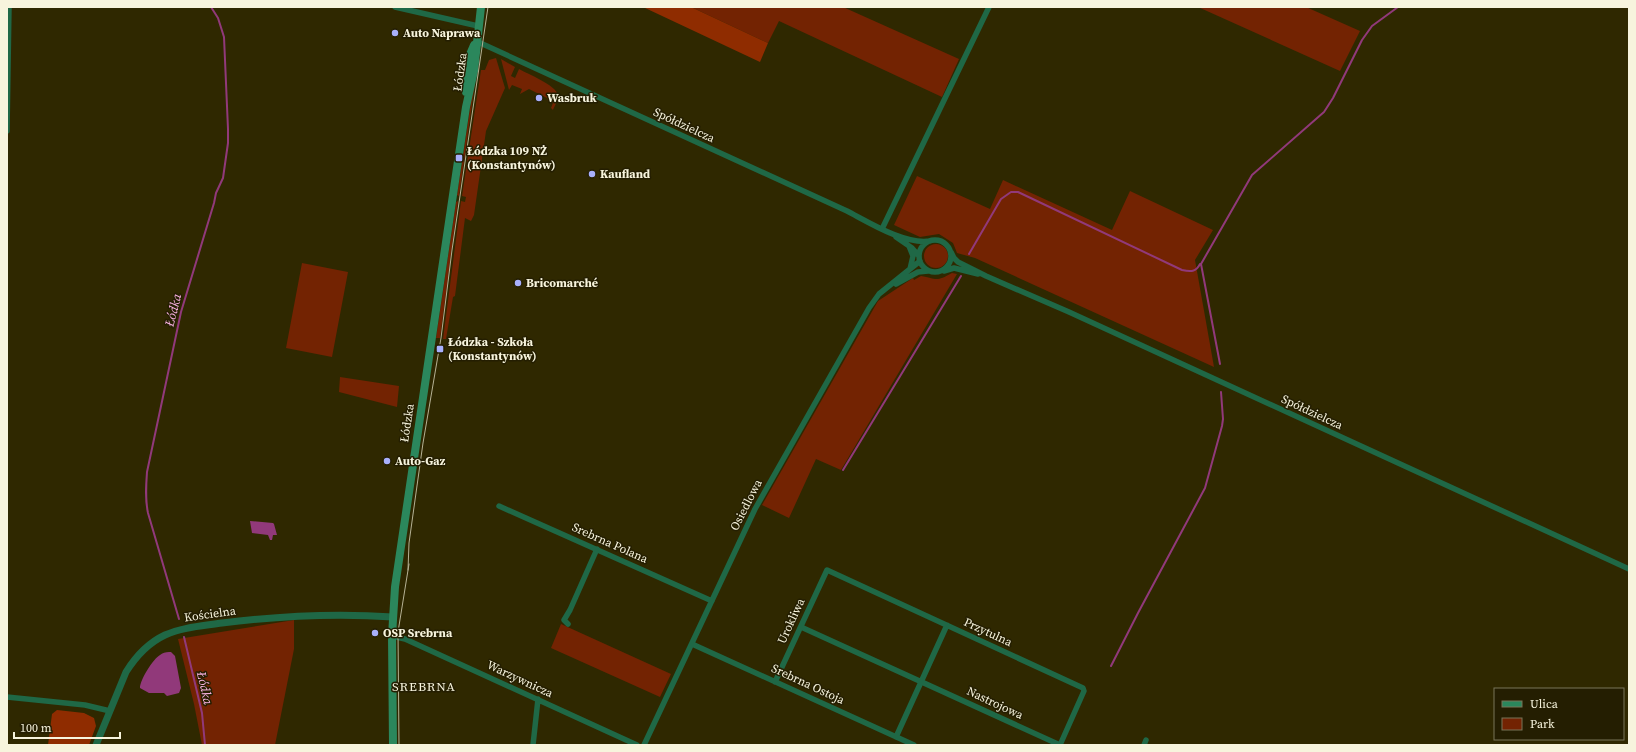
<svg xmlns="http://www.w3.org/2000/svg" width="1636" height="752" font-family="'Source Serif 4',serif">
<rect width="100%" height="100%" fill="#2f2800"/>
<path fill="#732302" d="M691 7H843L959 59 942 97 779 21 768 43Z
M1198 7H1306L1360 31 1340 71Z
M496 58 505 88 486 131 474 215 471 221 465 218 455 296 453 297 446 339H443L461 201 465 202 466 197 462 196 481 70H485L489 60Z
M501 59 515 67 511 76 515 78 519 69C528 74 556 85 558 95 559 99 555 105 553 110L551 108 553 103 548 101 547 98 529 89 520 94 522 89 512 85 509 90Z
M476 69H477L459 196 457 195Z
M917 176 990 209 1003 180 1112 230 1130 191 1213 230 1195 260 1214 367 975 258 957 253 953 243 939 234 920 237 894 225Z
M458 201 440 338H436L456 202Z
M924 256a12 12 0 1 1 24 0a12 12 0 1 1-24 0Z
M302 263 348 272 332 357 286 348Z
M952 273 957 274 841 470 816 459 789 518 762 505 878 301 913 278 914 280 921 276C937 279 936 282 952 273Z
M340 377 399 386 397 407 339 392Z
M294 620V649L275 745H202L194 704 178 639Z
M561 624 671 674 660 697 551 648Z"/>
<path fill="#8f2c00" d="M643 7H691L768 43 760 62Z
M57 710 84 713 94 718 96 726 89 745H48L52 714Z"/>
<path fill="#91397a" d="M250 521 273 523 274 524 277 535H273L272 540H270L268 535 252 533Z
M169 652H171L175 656 181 688 179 693 167 696 164 693H149L140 688C140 680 153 659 160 655 162 653 166 652 169 652Z"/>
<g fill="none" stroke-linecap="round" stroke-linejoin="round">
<path stroke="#91397a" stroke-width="2" d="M969 254 1001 199 1011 192H1018L1182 270C1191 272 1196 272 1200 264
M1220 364 1201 264 1252 175 1324 112 1333 98 1362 40 1372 26 1398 7
M843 470 961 276
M179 619 148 513C145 499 146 486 147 472L181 312 214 203 216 193 223 178 228 143V129L224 37 218 18 211 7
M184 637 202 713 205 745
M1111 666 1138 613 1205 488 1222 426 1223 419 1221 392"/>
<path stroke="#1f6846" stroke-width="5.5" d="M395 7 478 26
M476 41 847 211C870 223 905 245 930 241
M7 131 9 7
M882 229 989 7
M896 237 912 248 919 256
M919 256a16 16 0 1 1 32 0a16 16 0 1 1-32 0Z
M909 246 913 256 910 269
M951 252 954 258 958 262 986 276 1069 312 1629 569
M944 271 954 268 978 274
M896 284 918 272 928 271
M499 506 712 601
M568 624 564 620 570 610 597 549
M801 627 1060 745
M392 636 405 639 637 745
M692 644 914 745
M775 682 827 570 1083 688 1084 691 1060 745
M7 697 85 705 110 711
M896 737 947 625
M533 745 538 699
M644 745 755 509 869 308 879 294 920 261
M1144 745 1146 740"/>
<path stroke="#1f6846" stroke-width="7" d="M96 745 126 672C136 656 148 643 165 635 183 627 203 626 222 623 278 616 336 613 393 617"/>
<path stroke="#2b875c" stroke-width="8" d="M466 92 468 59 474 45
M393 745 392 636 395 587 466 107 474 71 481 7"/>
<path stroke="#b6b295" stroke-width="1" d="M408 570 409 543 423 443 441 338 452 250 488 7
M399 745 398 632 409 564"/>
</g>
<g fill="#a8b0fc" stroke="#241e01" stroke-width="1.5">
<circle cx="395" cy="33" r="4"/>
<circle cx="539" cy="98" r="4"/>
<rect x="455" y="154" width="8" height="8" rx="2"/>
<circle cx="592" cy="174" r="4"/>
<circle cx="518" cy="283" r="4"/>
<rect x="436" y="345" width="8" height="8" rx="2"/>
<circle cx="387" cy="461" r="4"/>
<circle cx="375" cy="633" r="4"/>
</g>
<g text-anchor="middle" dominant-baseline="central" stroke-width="3" stroke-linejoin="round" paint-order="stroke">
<g font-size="12" font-weight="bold" fill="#f7f4dd" stroke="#241e01" text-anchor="start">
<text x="403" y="33">Auto Naprawa</text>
<text x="547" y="98">Wasbruk</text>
<text x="467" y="151">Łódzka 109 NŻ<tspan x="467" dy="14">(Konstantynów)</tspan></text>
<text x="600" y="174">Kaufland</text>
<text x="526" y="283">Bricomarché</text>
<text x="448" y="342">Łódzka - Szkoła<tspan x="448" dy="14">(Konstantynów)</tspan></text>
<text x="395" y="461">Auto-Gaz</text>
<text x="383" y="633">OSP Srebrna</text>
</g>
<g font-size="12" fill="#f7f4dd" stroke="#241e01">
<text transform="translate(460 72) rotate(-82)">Łódzka</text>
<text transform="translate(684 125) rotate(25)">Spółdzielcza</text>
<text transform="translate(1312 412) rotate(25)">Spółdzielcza</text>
<text transform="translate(407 423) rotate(-81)">Łódzka</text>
<text transform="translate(746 505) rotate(-63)">Osiedlowa</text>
<text transform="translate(610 543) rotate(24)">Srebrna Polana</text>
<text transform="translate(210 614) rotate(-8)">Kościelna</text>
<text transform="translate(791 621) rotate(-65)">Urokliwa</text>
<text transform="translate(988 632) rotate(25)">Przytulna</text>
<text transform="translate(520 679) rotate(25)">Warzywnicza</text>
<text transform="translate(808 684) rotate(25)">Srebrna Ostoja</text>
<text transform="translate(995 703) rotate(25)">Nastrojowa</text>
</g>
<g font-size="13" font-style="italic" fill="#f7b0e0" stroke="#241e01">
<text transform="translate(173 310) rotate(-76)">Łódka</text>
<text transform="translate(205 688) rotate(77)">Łódka</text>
</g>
<g font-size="13" letter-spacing="1" fill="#f7f4dd" stroke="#241e01">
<text x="424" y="686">SREBRNA</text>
</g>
</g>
<rect width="1636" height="752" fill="none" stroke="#f7f4dd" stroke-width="16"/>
<rect x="1494" y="688" width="130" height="52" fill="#241e01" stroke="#787459"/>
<rect x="1502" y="701" width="20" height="6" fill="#2b875c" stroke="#787459"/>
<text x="1530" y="708" font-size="12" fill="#f7f4dd">Ulica</text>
<rect x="1502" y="718" width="20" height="12" fill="#732302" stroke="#787459"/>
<text x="1530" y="728" font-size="12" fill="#f7f4dd">Park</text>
<path d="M14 732v6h106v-6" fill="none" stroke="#f7f4dd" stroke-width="2"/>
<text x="20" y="732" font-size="12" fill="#f7f4dd" stroke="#241e01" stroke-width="3" paint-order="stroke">100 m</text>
</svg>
